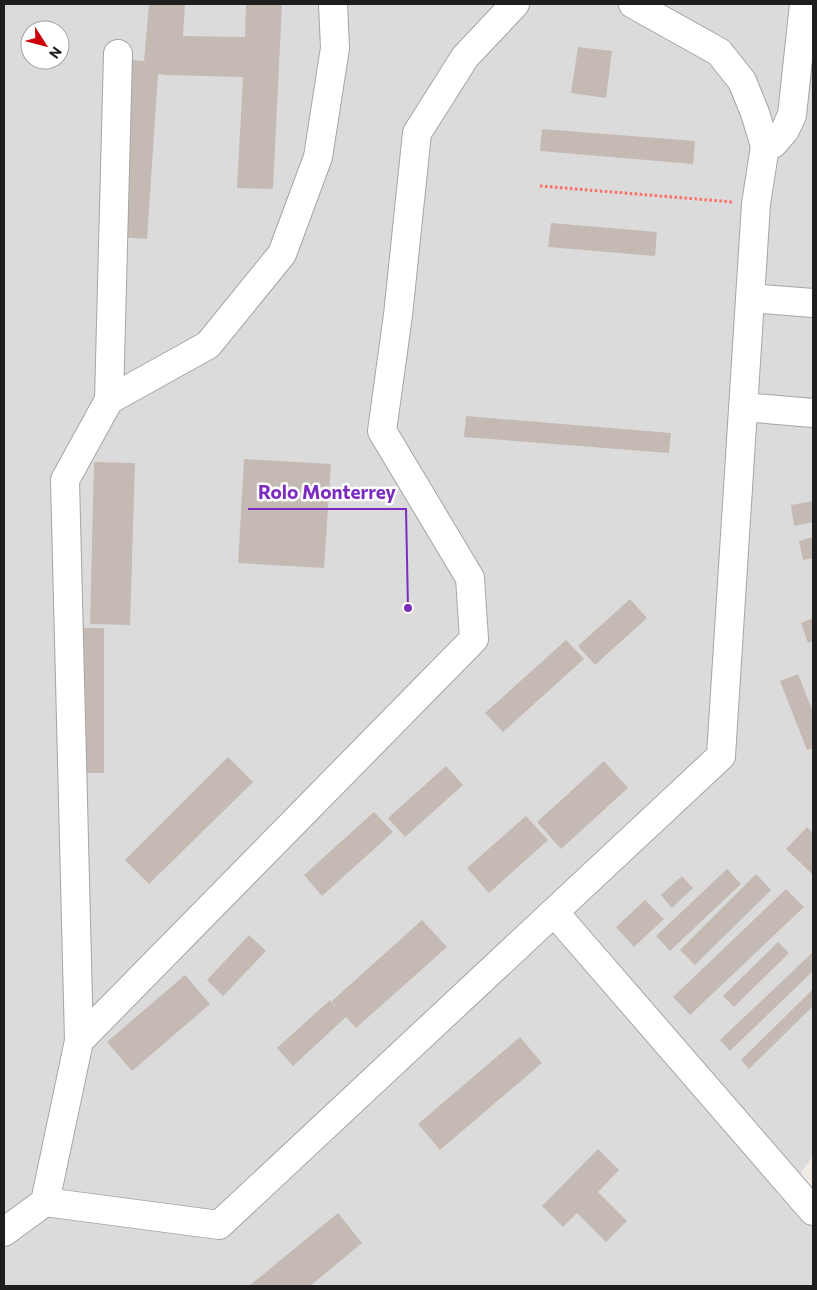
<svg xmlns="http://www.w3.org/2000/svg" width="817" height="1290" font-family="Commissioner,sans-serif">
<rect width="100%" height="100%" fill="#f0ebe4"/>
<path fill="#dcdbdb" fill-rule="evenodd" d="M4 4H813V1156L801 1172 813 1204V1286H4ZM30 30H60V60H30Z"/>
<path fill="#c4bab3" d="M149 4H185L183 36 245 37 246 4H282L273 189 237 188 243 77 165 75 158 74 147 239 119 237 131 60 144 61Z
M578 47 612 51 606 98 571 93Z
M542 129 695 141 693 164 540 151Z
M551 223 657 232 655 256 548 247Z
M466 416 671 433 669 453 464 437Z
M244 459 331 464 324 568 238 563Z
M94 462 135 463 130 625 90 624Z
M813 501V522L794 526 791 505Z
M813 537V558L803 560 799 541Z
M630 599 647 618 595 665 578 646Z
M813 618V641L808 643 801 623Z
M77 628H104V773H76Z
M566 640 584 659 503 732 485 713Z
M798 674 813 712V748L807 750 780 681Z
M228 757 253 782 149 884 125 860Z
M604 761 628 788 561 849 537 822Z
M446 766 463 785 405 837 388 818Z
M374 812 393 832 322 896 304 875Z
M526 816 548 840 489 893 467 868Z
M807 827 813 833V875L786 849Z
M727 869 741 884 670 951 656 936Z
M756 874 771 890 695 965 680 950Z
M682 876 693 888 672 908 661 895Z
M786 889 804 907 690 1015 673 997Z
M645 900 664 919 634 947 616 927Z
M422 920 447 947 356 1028 346 1017 293 1066 277 1048 330 1000 340 1012 332 1001Z
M249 935 266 951 223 996 207 980Z
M778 942 789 953 734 1007 723 996Z
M813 952V971L730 1051 720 1040Z
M185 975 210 1004 132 1071 107 1042Z
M813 989V1006L749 1069 741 1060Z
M520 1037 542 1063 440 1150 418 1124Z
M598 1149 619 1170 598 1192 627 1221 606 1242 577 1213 563 1227 542 1206Z
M338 1213 362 1243 310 1286H249Z"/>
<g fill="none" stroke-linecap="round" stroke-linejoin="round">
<g stroke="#a5a5a5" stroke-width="30">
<path id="minor" d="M765 146 773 144 785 130 792 115 804 4
M750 298 813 303
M109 400 208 345 282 254 318 157 335 48 333 4
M743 407 813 413
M554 912 813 1211
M79 1041 65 480 109 400 118 54
M45 1202 79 1041 474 639 470 578 382 431 398 315 417 133 465 57 515 4
M4 1232 45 1202 219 1225 721 756 756 204 765 146 755 113 742 81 719 52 633 4"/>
</g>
<path stroke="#fe6e66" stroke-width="3" stroke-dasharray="2.5 2.5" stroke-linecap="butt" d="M540 186 733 202"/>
<use href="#minor" stroke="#fff" stroke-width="28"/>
</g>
<path fill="none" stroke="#7b2cbf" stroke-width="2" d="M408 608L406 509H248"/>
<circle fill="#7b2cbf" stroke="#fff" stroke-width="2" cx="408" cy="608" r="5"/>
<g font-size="19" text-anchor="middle" font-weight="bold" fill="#7b2cbf" stroke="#fff" stroke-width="5" stroke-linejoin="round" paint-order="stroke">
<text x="327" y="499">Rolo Monterrey</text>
</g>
<rect width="817" height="1290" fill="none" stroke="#1e1e1e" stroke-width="10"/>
<g transform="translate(45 45) rotate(126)"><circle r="24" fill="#ffffff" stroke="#a5a5a5"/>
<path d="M0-4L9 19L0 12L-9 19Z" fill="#cc000a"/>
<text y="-8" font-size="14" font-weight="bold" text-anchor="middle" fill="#1e1e1e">N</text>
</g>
</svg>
